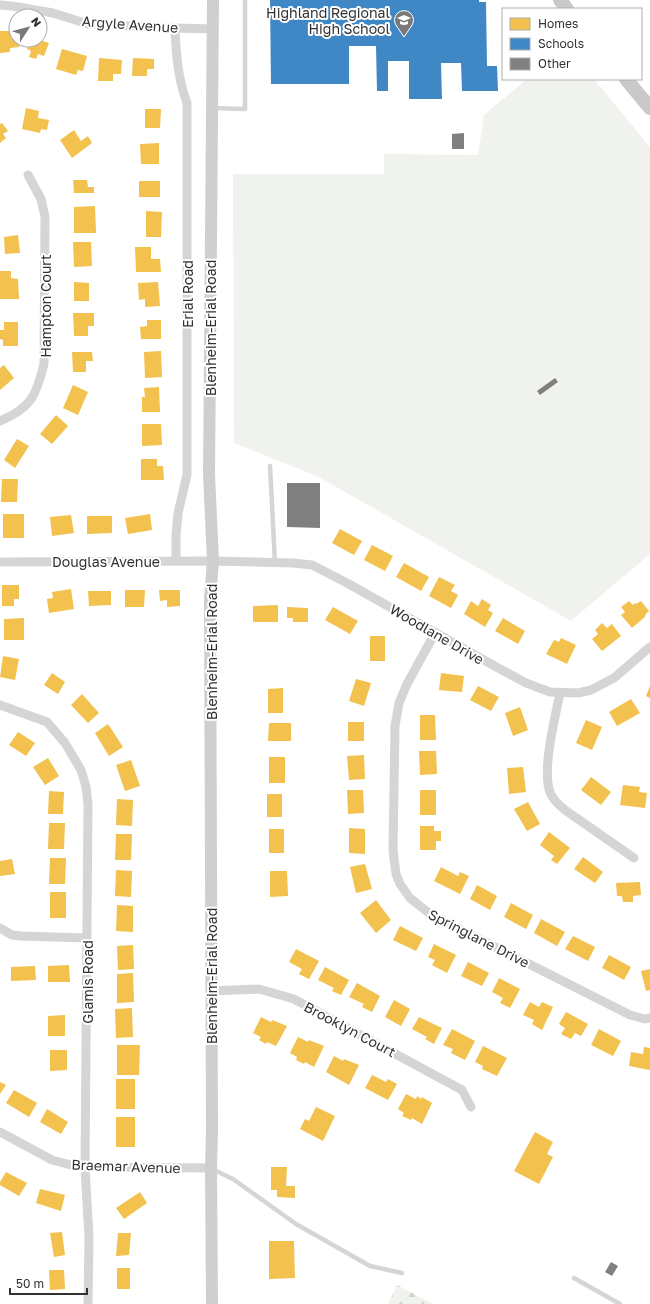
<svg xmlns="http://www.w3.org/2000/svg" width="650" height="1304" font-family="'Golos Text',sans-serif">
<defs>
<pattern id="forest-firs" width="22" height="20" patternUnits="userSpaceOnUse"><rect width="22" height="20" fill="#f0f3ed"/><path d="M5 1l3.5 6h-7zM16 11l3.5 6h-7z" fill="#ced1cc"/></pattern>
</defs>
<rect width="100%" height="100%" fill="#fff"/>
<path fill="url(#forest-firs)" d="M397 1285 433 1304H388Z"/>
<path fill="#f0f3ed" d="M527 79H594L650 147V554L571 621 317 476 234 443 233 174H384V154L478 155 484 115Z"/>
<path fill="#f2c14e" d="M0 31H16V40H18L19 47 10 48V52L0 53Z
M30 40H40L49 43 44 56 38 54 36 59 29 57 31 51 27 49Z
M62 49 87 56 83 71 78 70 76 75 56 69Z
M99 58 122 60 121 74H113V81H98Z
M133 58 154 59V69H147V76H132Z
M26 108 39 111 38 118 49 120 47 130 41 129 40 133 22 129Z
M145 109H161L160 128H145Z
M2 123 8 131 3 134 6 138 0 143V124Z
M74 130 81 141 88 136 92 143 72 158 60 140Z
M159 143V164H141L140 144Z
M73 180H87L88 187H94V193H74Z
M139 181H160V197H139Z
M95 206 96 233H74V207Z
M146 211 162 212 161 237H146Z
M18 235 20 253 5 254 4 237Z
M73 242H91L92 266 74 267Z
M135 247H151V259H160L161 272H136Z
M0 271H11V278L18 279 19 299H0Z
M74 282 89 283V301H74Z
M158 282 160 306 145 307V299L139 300 138 283Z
M73 313H94V326H88V336H74Z
M147 320H161V339H141L140 327 147 326Z
M4 322H18V346H3V340L0 339V330H4Z
M161 351 162 377 145 378 144 352Z
M72 352H92L93 361H86V372H73Z
M4 365 14 378 0 390V368Z
M73 385 88 392 78 415 63 408Z
M159 387 160 412H142V397H145L144 388Z
M56 415 68 426 52 444 40 434Z
M142 424H161L162 445 142 446Z
M17 439 29 446 15 468 4 460Z
M141 459H157V466H163L164 480H141Z
M2 479H18L17 502H1Z
M3 514H24V538H3Z
M150 514 152 530 128 534 125 518Z
M71 515 74 533 52 536 50 517Z
M87 516H112V533L87 534Z
M340 529 362 541 354 555 332 543Z
M372 545 393 556 385 571 364 560Z
M404 563 429 577 421 591 396 577Z
M439 577 455 585 451 591 458 595 451 608 429 596Z
M2 585H19V599H14V606H2Z
M71 589 74 609 49 613 47 599 53 598 52 592Z
M125 590H145L144 607H125Z
M159 590H180V606L167 607V600L160 601Z
M88 591H111V605L89 606Z
M482 599 491 605 488 610 493 613 485 627 464 614 471 601 478 606Z
M629 601 633 605 635 603 636 604 641 601 649 611 645 615 646 616 632 628 621 615 625 612 621 607Z
M278 605V622H253V606Z
M287 607 308 608V622H293V618H287Z
M333 607 358 621 350 634 325 620Z
M24 618V640H4V619Z
M503 618 525 631 518 644 495 631Z
M602 623 607 628 612 624 621 636 602 651 592 639 598 634 595 630Z
M370 636H385V661H370Z
M561 638 576 645 567 664 546 654 554 640 559 642Z
M3 656 19 659 15 680 0 677Z
M52 673 65 682 58 694 44 685Z
M441 673 464 676 462 692 439 690Z
M356 679 371 683 364 706 349 701Z
M478 686 499 697 491 711 470 700Z
M650 686V698L646 696Z
M283 688V713H268V689Z
M82 694 99 713 88 723 71 705Z
M631 699 640 713 617 726 609 712Z
M520 707 528 730 513 736 505 713Z
M420 715H435L436 740H420Z
M586 720 602 727 592 750 576 743Z
M348 722H364V741H348Z
M269 723H291V741H268Z
M108 724 123 747 109 756 95 733Z
M18 732 35 743 26 756 9 745Z
M419 751H436L437 774 420 775Z
M364 755 365 779 349 780 347 756Z
M269 757H285V783H269Z
M48 758 59 776 45 785 33 767Z
M131 760 140 786 125 791 116 765Z
M523 767 526 792 509 794 507 768Z
M591 777 611 792 601 805 581 790Z
M623 785 640 787 639 792 647 793 645 808 620 805Z
M347 790H363L364 813 348 814Z
M420 790H436V815H420Z
M49 791 64 792 63 814H48Z
M267 794H282V817H267Z
M117 799 133 800 132 826 116 825Z
M528 802 540 824 527 831 514 809Z
M49 823H65L64 849H48Z
M420 826H434V831H441V841H436V850H420Z
M349 828 365 829V854L349 853Z
M269 829H284V853H269Z
M549 832 570 848 557 864 551 860 554 856 540 845Z
M116 834H132L131 860H115Z
M583 857 603 872 595 883 574 869Z
M50 858H66L65 884H49Z
M12 859 15 874 0 876V861Z
M365 864 372 889 356 893 350 867Z
M441 867 458 876 460 872 469 876 460 894 434 881Z
M116 870 132 871 131 897 115 896Z
M270 871H287L288 896 270 897Z
M640 882 641 895 633 896V902H623L622 896H617L616 883Z
M477 885 497 896 490 910 470 899Z
M50 892H66V918H50Z
M376 900 391 920 376 933 360 913Z
M511 903 533 915 526 929 504 917Z
M117 905 133 906V932L116 931Z
M541 919 565 932 557 946 534 933Z
M400 926 423 938 416 951 393 940Z
M573 936 595 947 588 961 565 949Z
M434 944 456 955 447 973 432 965 435 960 428 957Z
M133 945 134 969 118 970 117 946Z
M296 949 319 961 309 979 299 974 302 969 289 962Z
M609 955 631 967 624 980 602 968Z
M468 962 489 973 482 986 461 976Z
M69 965 70 982H48V966Z
M35 966 36 980 11 981V967Z
M325 967 349 980 341 995 332 991 334 988 318 980Z
M650 969V990L646 991 641 971Z
M133 973 134 1002 117 1003V974Z
M499 978 520 989 510 1008 500 1003 503 998 492 992Z
M357 983 380 996 372 1012 362 1007 364 1004 349 997Z
M394 1000 410 1009 401 1026 385 1017Z
M530 1002 539 1007 542 1002 553 1007 542 1030 532 1024 534 1020 523 1015Z
M132 1008 133 1037 116 1038 115 1009Z
M566 1012 588 1024 581 1036 575 1033 571 1039 561 1034 565 1028 559 1024Z
M65 1015V1036H48V1016Z
M261 1017 271 1022 272 1020 287 1026 276 1046 267 1042 266 1044 259 1040 261 1037 253 1033Z
M419 1017 442 1028 434 1044 425 1039 427 1037 412 1029Z
M452 1029 475 1041 465 1060 451 1053 453 1049 443 1045Z
M599 1029 621 1041 613 1056 591 1045Z
M298 1037 308 1042 309 1040 324 1046 314 1067 305 1062 304 1064 296 1060 297 1057 290 1053Z
M117 1045H140L139 1075H117Z
M483 1046 507 1058 497 1076 482 1069 483 1066 475 1062Z
M644 1047 650 1048V1070L629 1066 631 1052 643 1054Z
M50 1050H67V1070L50 1071Z
M334 1056 343 1061 344 1059 359 1065 349 1085 326 1072Z
M372 1075 386 1082 388 1079 397 1084 388 1100 365 1088Z
M116 1079H135V1109H116Z
M0 1082 6 1085 0 1094Z
M14 1090 37 1103 29 1117 6 1103Z
M406 1094 416 1099 417 1096 421 1099 422 1097 432 1103 422 1124 412 1118 411 1120 402 1116 404 1113 398 1109Z
M316 1107 335 1116 323 1141 300 1129 305 1119 309 1121Z
M47 1109 68 1122 61 1134 40 1122Z
M116 1117H135V1147H116Z
M535 1132 553 1142 547 1154 553 1157 539 1184 514 1171Z
M271 1167H287L286 1186H295V1198L277 1197V1190H271Z
M6 1172 27 1183 19 1196 0 1185V1182Z
M40 1189 65 1195 61 1211 36 1203Z
M140 1192 147 1203 124 1219 116 1208Z
M62 1232 65 1255 54 1257 50 1233Z
M118 1233H131L129 1255 116 1256Z
M269 1241H294L295 1278 269 1279Z
M117 1268H130V1289H117Z
M49 1270H64L65 1289 50 1290Z"/>
<path fill="#3f88c5" d="M270 0H479V2H486L487 66H497L498 91H462L461 63H441L442 99H409V61H388V91H377L376 46H349V84H271Z"/>
<path fill="#808080" d="M464 133V149H452V134Z
M555 378 558 382 540 395 537 391Z
M287 483H320V528L287 527Z
M611 1262 618 1266 612 1276 605 1272Z"/>
<g fill="none" stroke-linecap="round" stroke-linejoin="round">
<path stroke="#d5d5d5" stroke-width="4.5" d="M212 108 245 109V0
M270 466 275 563
M212 1169 233 1179 296 1224 370 1266 402 1273
M574 1278 620 1304"/>
<path stroke="#d5d5d5" stroke-width="9" d="M0 5 12 6 53 13 88 24 175 28 213 29
M175 28C176 54 178 79 187 103V475L178 513 176 535V561
M0 421C31 408 36 396 44 364L45 217 41 199 28 175
M0 562 213 561 293 563 312 565 347 583 491 664 526 683 550 692 578 693 591 690 614 678 650 647
M435 633 407 684 399 703 395 726 393 850 396 874 400 884 410 898 430 914 630 1015 645 1019 650 1018
M560 693C555 718 543 765 549 789 551 798 558 804 565 810L634 858
M0 705 47 722 65 743 81 770 86 787 88 804 85 1167 89 1238 88 1304
M0 928 12 935 21 936 87 938
M211 991 259 989 294 999 462 1090 471 1107
M0 1132 52 1160 71 1165 100 1167 211 1168"/>
<path stroke="#cfcfcf" stroke-width="12" d="M212 1304 211 1168 212 1130 210 599 213 561 209 474 213 0"/>
<path stroke="#c9c9c9" stroke-width="14" d="M560 0 567 9
M626 79 650 108"/>
</g>
<defs>
<g id="school-pin" transform="scale(1)"><path d="M0 17L-7.5 6A9.5 9.5 0 1 1 7.5 6Z" fill="#797979" stroke="#fff"/><path d="M0-5L7-2L0 1L-7-2ZM-4 1L0 2.5L4 1V4Q0 6-4 4Z" fill="#fff"/></g>
</defs>
<g fill-rule="evenodd">
<use href="#school-pin" x="404" y="20"/>
</g>
<g text-anchor="middle" dominant-baseline="central" stroke-width="4" stroke-linejoin="round" paint-order="stroke">
<g font-size="14" fill="#313131" stroke="#fff" text-anchor="end">
<text x="390" y="12">Highland Regional<tspan x="390" dy="16">High School</tspan></text>
</g>
<g font-size="14" fill="#313131" stroke="#fff">
<text transform="translate(130 24) rotate(4)">Argyle Avenue</text>
<text transform="translate(187 294) rotate(-90)">Erial Road</text>
<text transform="translate(45 306) rotate(-90)">Hampton Court</text>
<text transform="translate(210 328) rotate(-90)">Blenheim-Erial Road</text>
<text x="106" y="561">Douglas Avenue</text>
<text transform="translate(437 634) rotate(30)">Woodlane Drive</text>
<text transform="translate(211 652) rotate(-90)">Blenheim-Erial Road</text>
<text transform="translate(479 938) rotate(27)">Springlane Drive</text>
<text transform="translate(211 976) rotate(-90)">Blenheim-Erial Road</text>
<text transform="translate(87 982) rotate(-90)">Glamis Road</text>
<text transform="translate(350 1029) rotate(28)">Brooklyn Court</text>
<text transform="translate(126 1166) rotate(2)">Braemar Avenue</text>
</g>
</g>
<rect x="502" y="8" width="140" height="72" fill="#ffffff" stroke="#adadad"/>
<rect x="510" y="18" width="20" height="12" fill="#f2c14e" stroke="#adadad"/>
<text x="538" y="28" font-size="12" fill="#313131">Homes</text>
<rect x="510" y="38" width="20" height="12" fill="#3f88c5" stroke="#adadad"/>
<text x="538" y="48" font-size="12" fill="#313131">Schools</text>
<rect x="510" y="58" width="20" height="12" fill="#808080" stroke="#adadad"/>
<text x="538" y="68" font-size="12" fill="#313131">Other</text>
<g transform="translate(28 28) rotate(54)"><circle r="19" fill="#ffffff" stroke="#adadad"/>
<path d="M0-3L7 15L0 10L-7 15Z" fill="#797979"/>
<text y="-6" font-size="11" font-weight="bold" text-anchor="middle" fill="#313131">N</text>
</g>
<path d="M10 1288v6h77v-6" fill="none" stroke="#313131" stroke-width="2"/>
<text x="16" y="1288" font-size="12" fill="#313131" stroke="#ffffff" stroke-width="3" paint-order="stroke">50 m</text>
</svg>
